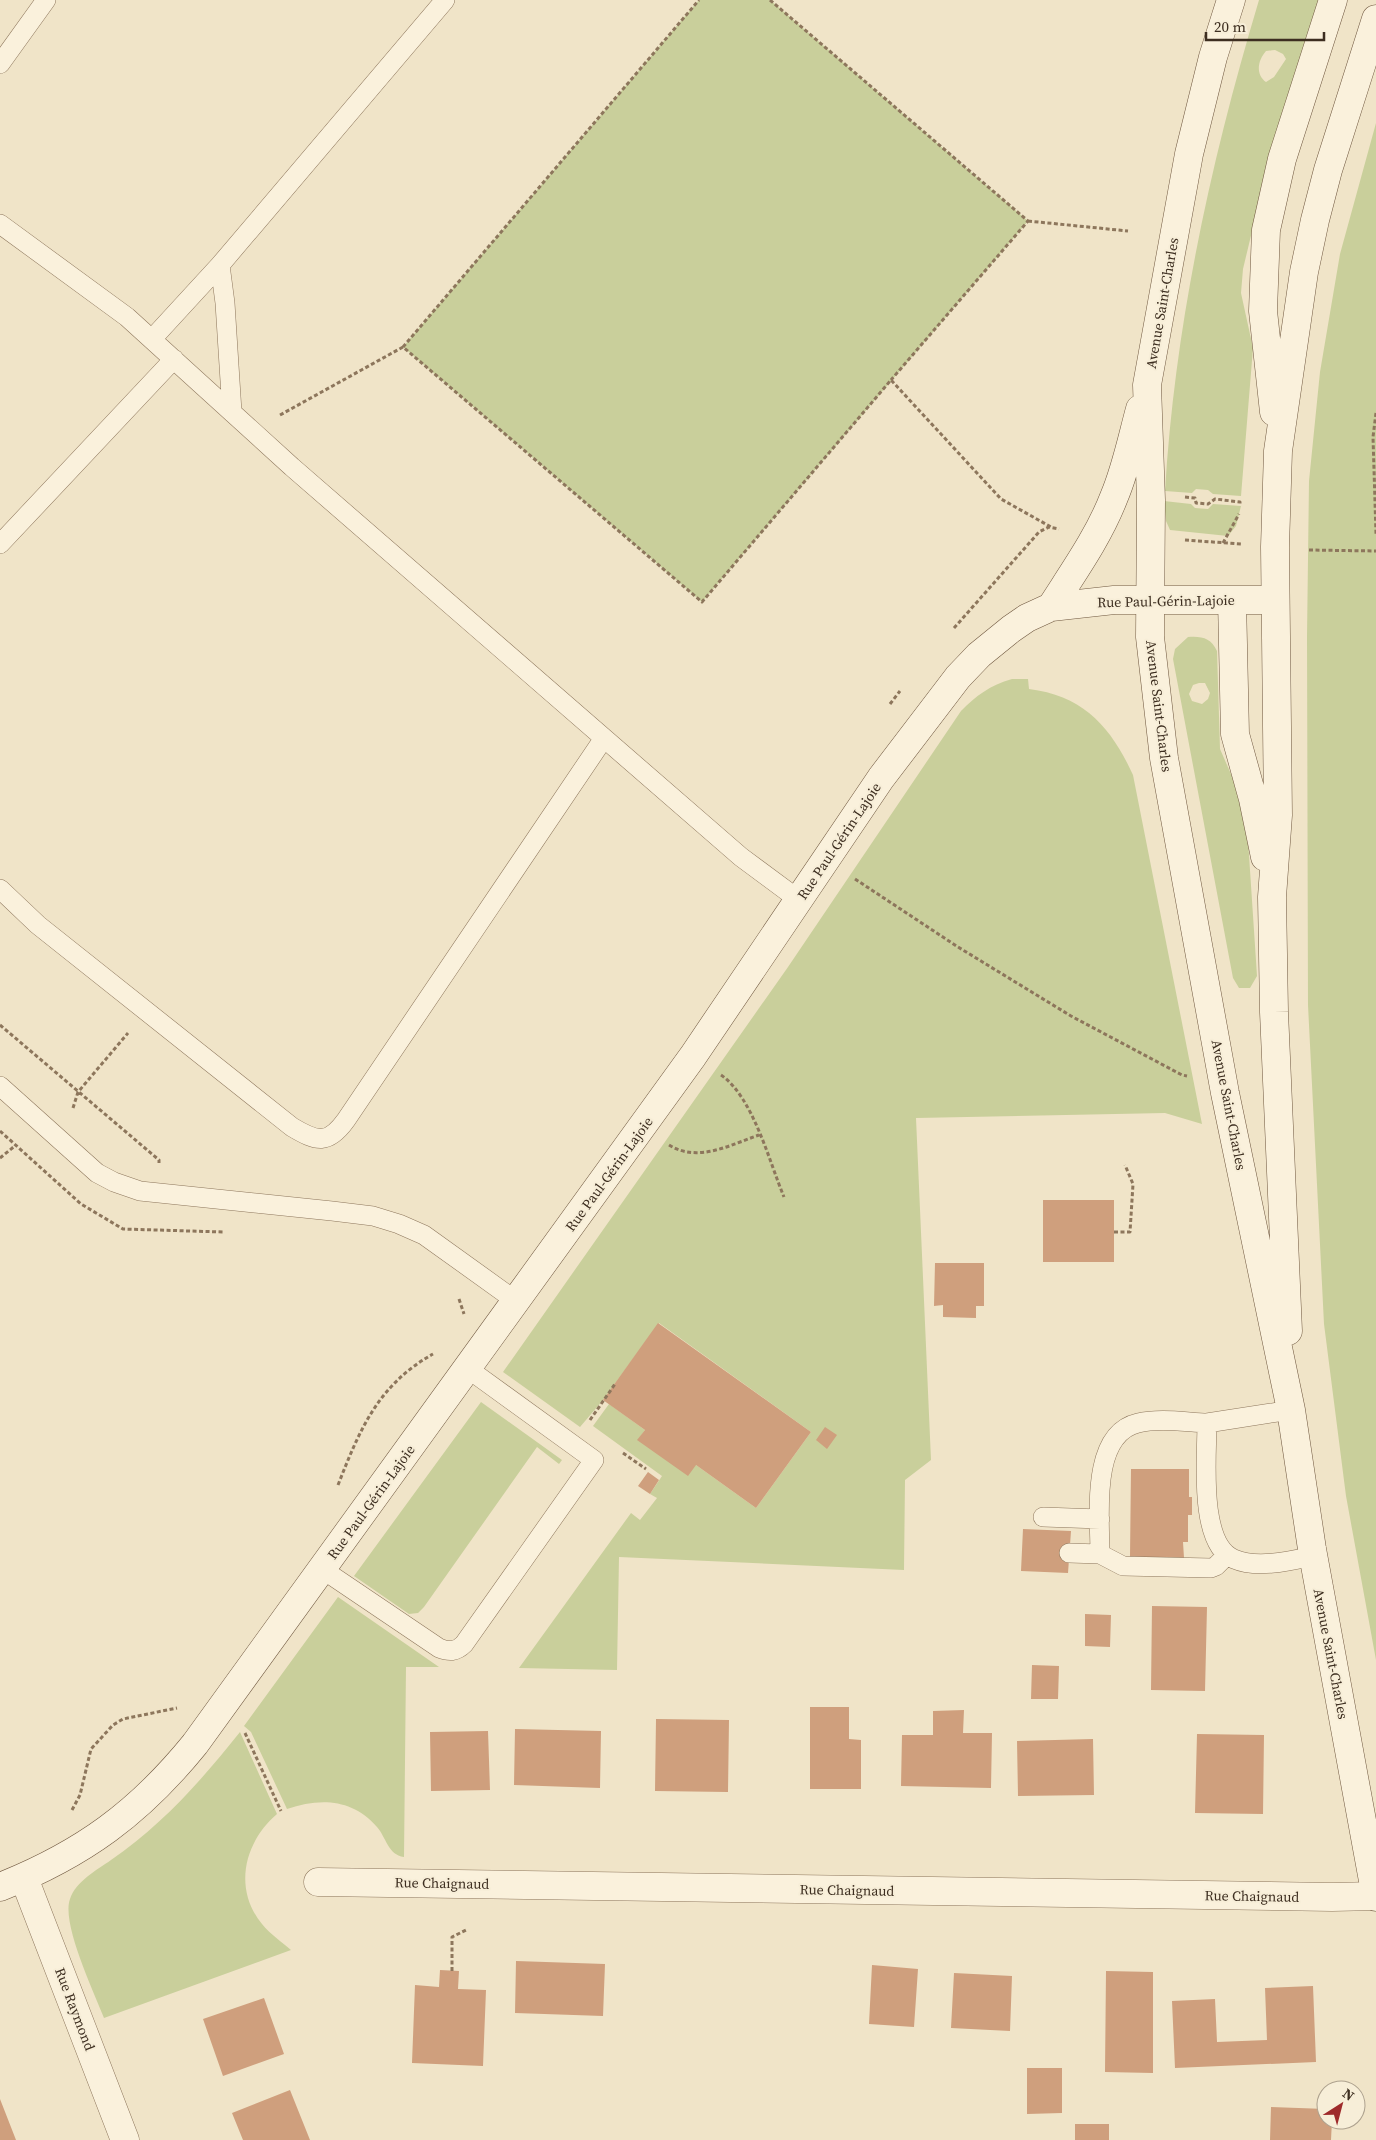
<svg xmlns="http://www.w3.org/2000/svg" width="1376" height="2140" font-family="'Source Serif 4',serif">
<rect width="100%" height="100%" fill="#f0e4c8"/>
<path fill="#c9cf9b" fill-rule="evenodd" d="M699 0H770L1028 221 702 602 403 347Z
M1259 0H1320L1260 198 1243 269 1241 293 1253 348 1241 496 1213 494 1208 490 1196 489 1192 493 1165 491C1175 324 1211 160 1259 0ZM1275 50 1283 54 1286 59 1274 77 1266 82C1255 74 1258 60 1266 51Z
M1376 123V1660L1346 1496 1324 1324 1308 1005 1307 637 1309 481 1320 372 1340 254Z
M1164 501 1191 504 1195 508 1208 509 1213 504 1241 506 1236 526 1228 536 1170 530 1166 521Z
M1188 637C1202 636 1211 638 1217 651L1220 749 1238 790 1248 840 1257 976 1250 988H1239L1233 978 1173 659 1175 649ZM1199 683H1205L1210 693 1208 699 1202 704 1192 701 1189 694 1193 685Z
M1012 679H1028L1029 689C1084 696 1111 727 1133 775L1202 1124 1165 1113 916 1118 931 1460 905 1480 904 1570 619 1557 617 1670 519 1668 631 1513 640 1520 657 1498 650 1494 662 1476 593 1426 609 1404 645 1430 638 1440 696 1465 756 1508 811 1432 659 1323 603 1400 580 1427 503 1372 788 967 961 711C976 696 990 685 1012 679Z
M481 1402 562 1460 559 1464 537 1447 424 1607 418 1613 409 1614 354 1576Z
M338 1597 439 1667H406L404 1857C388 1855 386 1837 377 1827 352 1798 319 1798 287 1809L251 1732 244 1726Z
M240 1732 277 1814C244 1842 233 1889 262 1924 270 1934 282 1942 291 1950L104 2018C94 1992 61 1923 70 1899 76 1881 97 1870 111 1860 162 1825 201 1781 240 1732Z"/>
<path fill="#cf9f7d" d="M1043 1200H1114V1262H1043Z
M935 1263H984V1306H976V1318L943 1317V1305L934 1306Z
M658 1323 811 1432 756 1508 696 1465 688 1476 637 1440 645 1430 603 1400Z
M825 1427 837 1435 827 1449 816 1440Z
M1131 1469H1189V1497H1192V1515H1188V1542H1183L1184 1558 1130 1557Z
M648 1472 659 1480 650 1494 638 1486Z
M1023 1529 1071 1531 1068 1573 1021 1571Z
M1152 1606 1207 1607 1205 1691 1151 1690Z
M1085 1614 1111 1615 1110 1647 1085 1646Z
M1032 1665 1059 1666 1058 1699H1031Z
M810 1707H849V1739L861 1740V1789H810Z
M964 1710 963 1733H992L991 1788 901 1786 902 1735H933V1711Z
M656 1719 729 1720 728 1792 655 1791Z
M515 1729 601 1731 600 1788 514 1785Z
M488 1731 490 1790 431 1791 430 1732Z
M1197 1734 1264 1735 1263 1814 1195 1813Z
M1093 1739 1094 1795 1018 1796 1017 1741Z
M516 1961 605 1964 603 2016 515 2013Z
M872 1965 918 1969 914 2027 869 2024Z
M440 1970 459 1971 458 1989 486 1990 483 2066 412 2063 415 1985 439 1987Z
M1106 1971 1153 1972V2073L1105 2072Z
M954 1973 1012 1976 1010 2031 951 2028Z
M1313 1986 1316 2062 1175 2068 1172 2001 1215 1999 1217 2042 1267 2040 1265 1988Z
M264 1998 284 2054 223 2076 203 2019Z
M1027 2068H1062V2113L1027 2114Z
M290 2090 310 2140H243L232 2113Z
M0 2099 16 2140H0Z
M1271 2107 1326 2109V2120H1332L1331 2140H1270Z
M1075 2124H1109V2140H1075Z"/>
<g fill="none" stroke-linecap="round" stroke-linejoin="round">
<g stroke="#8d765c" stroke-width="20">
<path id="lane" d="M0 64 46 0
M0 224 127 317 292 467 741 857 799 900
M220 265 225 303 232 412
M152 339 220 265 445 0
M0 544 174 359
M0 889 38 925 292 1127C317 1142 328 1145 346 1120L604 738
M0 1086 97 1173 114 1182 140 1191 332 1211 373 1216 399 1224 424 1235 516 1301
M1291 1410 1207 1423C1207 1456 1198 1544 1234 1559 1257 1569 1290 1561 1313 1556
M1043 1517 1100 1519
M1069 1553 1100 1554 1123 1566 1211 1568 1216 1566 1227 1555
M1100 1554C1100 1517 1090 1434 1138 1423 1159 1418 1184 1422 1207 1423
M322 1569 439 1648C449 1652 456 1652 464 1644L594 1460 467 1368"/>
</g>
<g stroke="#8d765c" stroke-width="29">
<path id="street" d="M24 1878 125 2140
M318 1882 1332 1897 1376 1896"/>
</g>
<g stroke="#6f573f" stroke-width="29">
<path id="secondary" d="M1231 0 1213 57 1189 154 1147 385 1151 500 1150 637 1164 758 1225 1093 1291 1410 1312 1549 1376 1897
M1274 412 1263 311 1266 230 1282 159 1333 0
M1232 600 1235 734 1253 799 1265 857
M1051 607C1074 571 1099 536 1114 497 1126 469 1132 438 1140 409
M1288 1331 1274 1012 1272 897 1278 815 1275 547 1278 451 1304 272 1315 220 1328 170 1376 19
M0 1887C83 1854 139 1813 195 1744L693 1056 881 778 958 677 979 655 1011 629 1027 618 1051 607 1114 600H1275"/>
</g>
<path stroke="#8d765c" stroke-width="3" stroke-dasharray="4 2.5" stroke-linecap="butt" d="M770 0 1028 221 891 380
M1028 221 1128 231
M403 347 699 0
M1376 413 1373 437 1376 534
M280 415 403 347 702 602 891 380 1001 499 1051 527
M1185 497 1195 498 1196 503 1208 504 1215 499 1240 502V506
M1185 540 1241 544
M1223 543 1239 514
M1309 550 1376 551
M954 628 1039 532 1049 527 1059 529
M890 704 900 691
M855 879 958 947 1071 1016 1182 1075 1187 1076
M0 1025 159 1160V1163
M721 1075C753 1097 769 1161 784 1197
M73 1108 78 1092 128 1033
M0 1131 81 1204 123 1229 223 1232
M669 1145C698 1163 730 1145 759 1135
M0 1158 16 1145
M1114 1232H1130L1133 1184 1125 1165
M459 1299 464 1314
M590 1420 615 1384
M623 1453 646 1469
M338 1485C360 1429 378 1385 433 1354
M245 1733 281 1811
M72 1810 80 1795 91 1749 113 1725 123 1719 177 1708
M452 1971V1937L468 1929"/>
<use href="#lane" stroke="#faf1dc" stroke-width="19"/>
<use href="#street" stroke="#faf1dc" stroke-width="28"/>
<use href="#secondary" stroke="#faf1dc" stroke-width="28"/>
</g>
<g text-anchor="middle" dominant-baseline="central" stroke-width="4" stroke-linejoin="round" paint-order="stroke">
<g font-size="14" fill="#3d2e20" stroke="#f7eed8">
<text transform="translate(1162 303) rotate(-80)">Avenue Saint-Charles</text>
<text transform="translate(1166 601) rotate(-1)">Rue Paul-Gérin-Lajoie</text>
<text transform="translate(1159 706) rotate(83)">Avenue Saint-Charles</text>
<text transform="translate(839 841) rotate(-56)">Rue Paul-Gérin-Lajoie</text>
<text transform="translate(1229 1105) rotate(79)">Avenue Saint-Charles</text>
<text transform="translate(609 1174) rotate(-54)">Rue Paul-Gérin-Lajoie</text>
<text transform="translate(371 1502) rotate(-54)">Rue Paul-Gérin-Lajoie</text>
<text transform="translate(1331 1654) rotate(79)">Avenue Saint-Charles</text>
<text transform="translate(442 1883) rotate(1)">Rue Chaignaud</text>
<text transform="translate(847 1890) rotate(1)">Rue Chaignaud</text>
<text transform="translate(1252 1896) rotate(1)">Rue Chaignaud</text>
<text transform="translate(75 2009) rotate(69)">Rue Raymond</text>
</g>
</g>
<g transform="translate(1341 2105) rotate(36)"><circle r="24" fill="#f7eed8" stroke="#ada18e"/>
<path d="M0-4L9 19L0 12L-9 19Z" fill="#9e2a2b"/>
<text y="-8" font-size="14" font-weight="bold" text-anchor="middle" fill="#3d2e20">N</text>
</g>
<path d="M1206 32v8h118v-8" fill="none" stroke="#3d2e20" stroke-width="2.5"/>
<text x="1214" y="32" font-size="15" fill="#3d2e20" stroke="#f7eed8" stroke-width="4" paint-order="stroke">20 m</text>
</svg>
